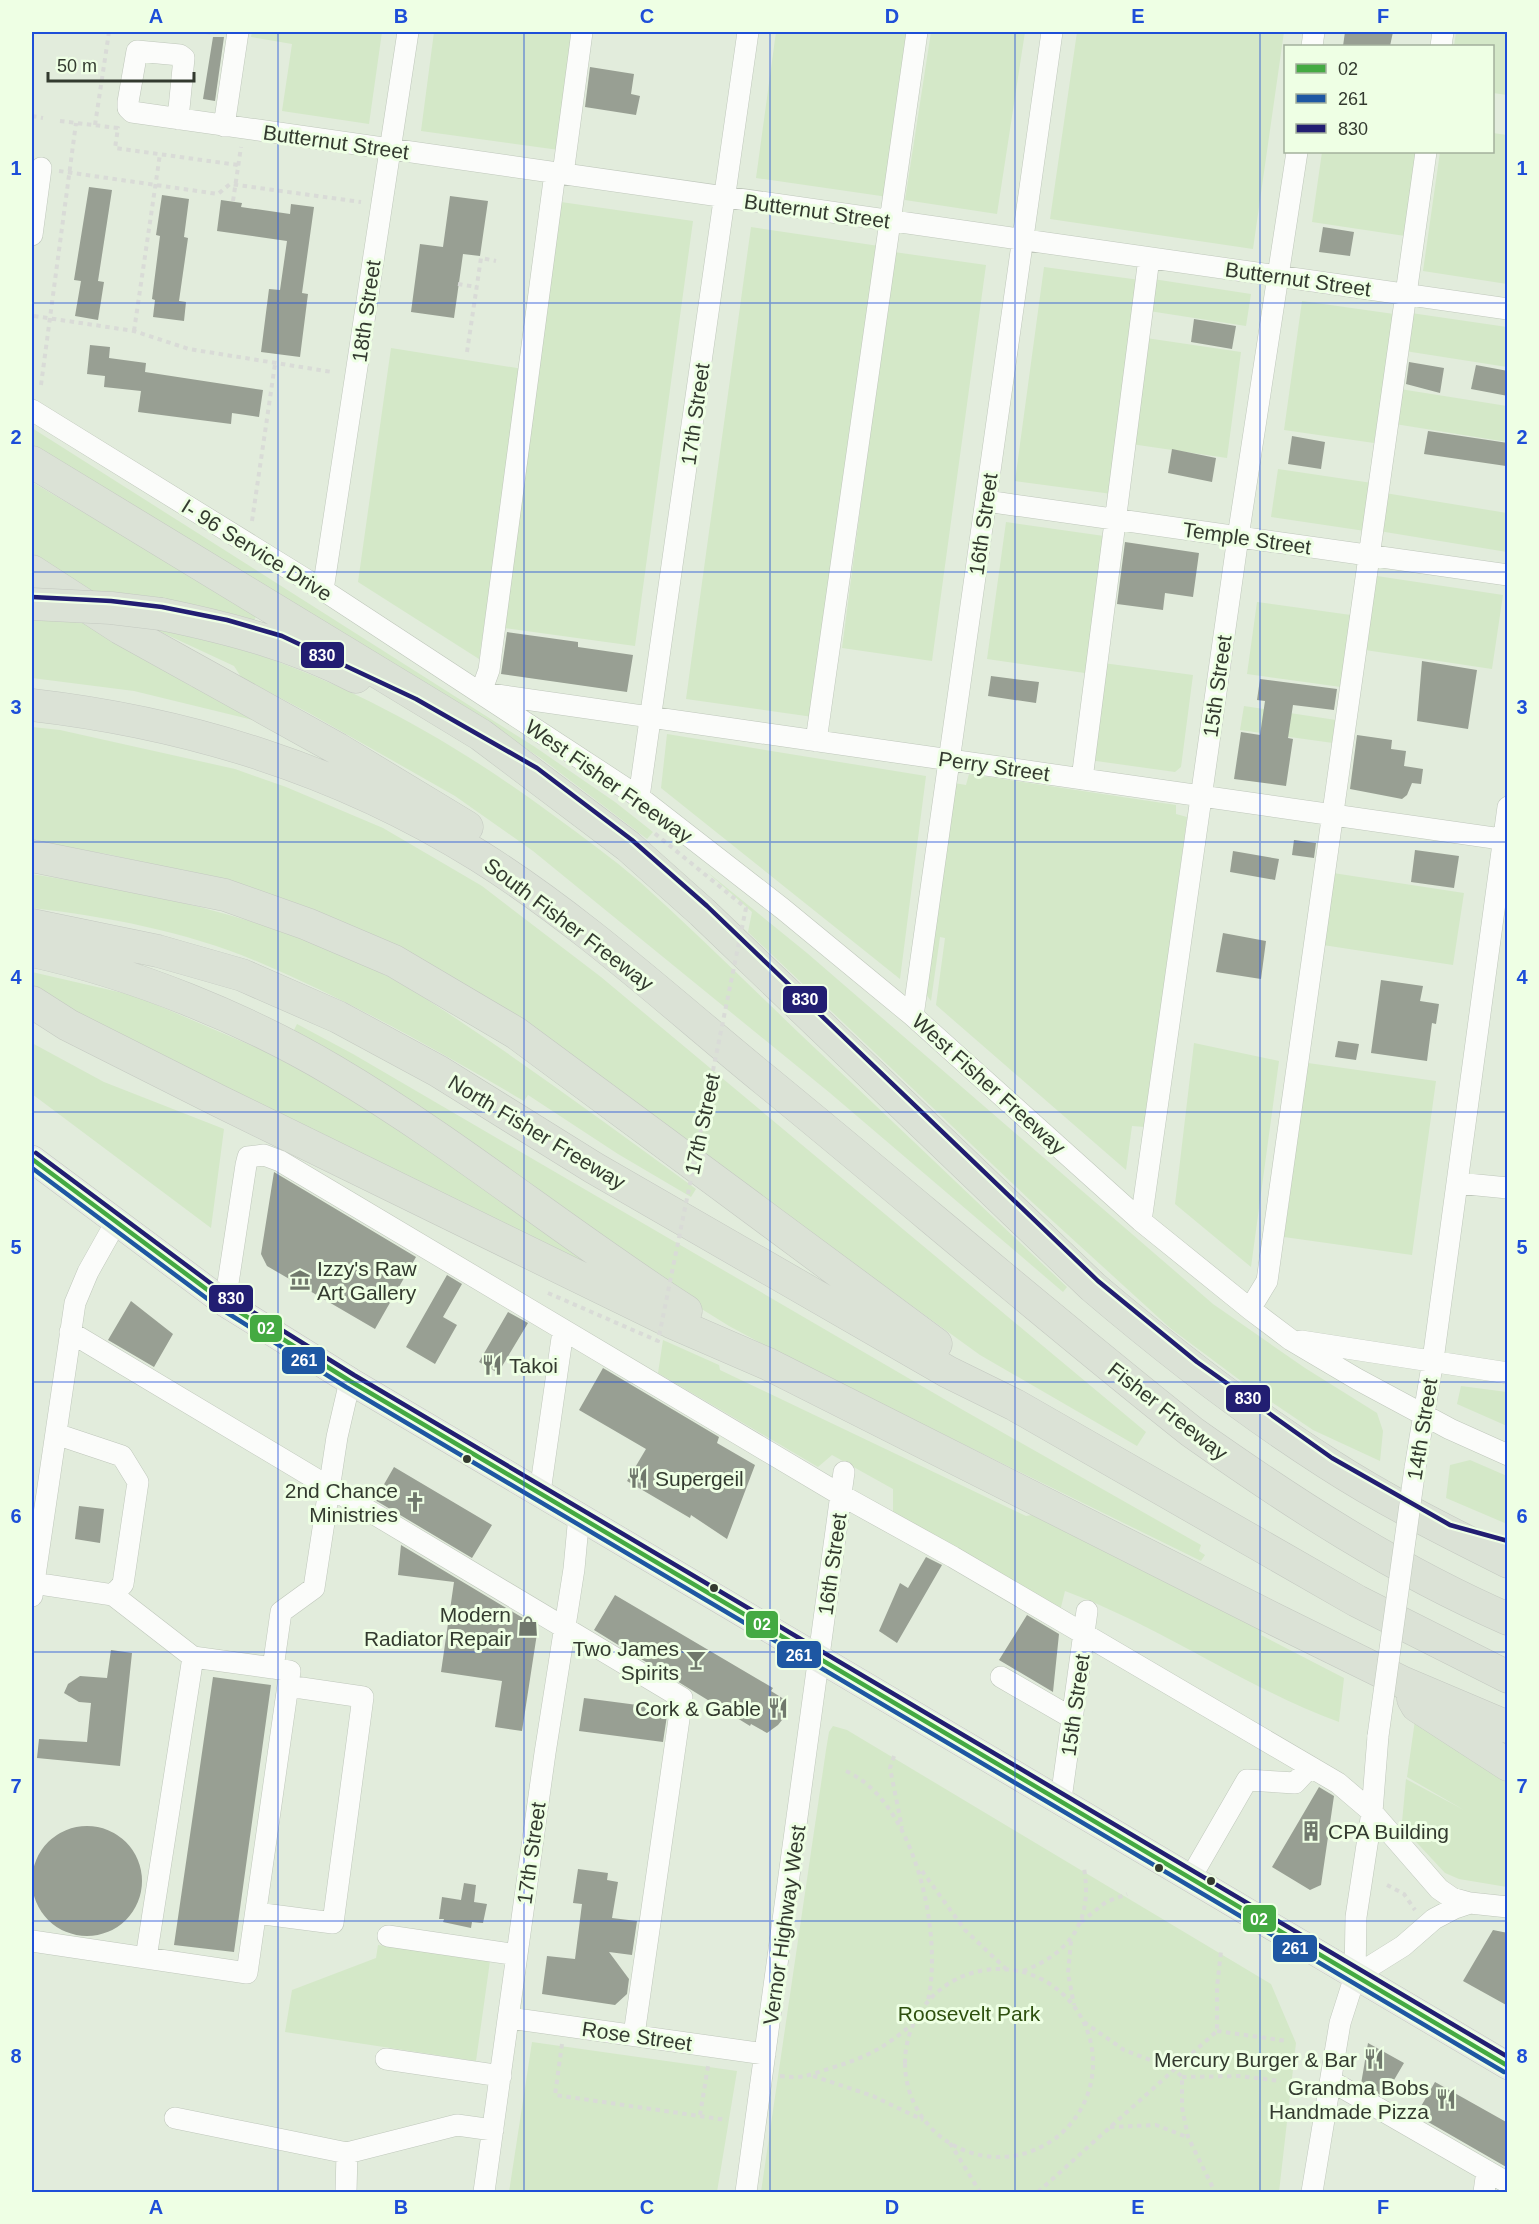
<svg xmlns="http://www.w3.org/2000/svg" width="1539" height="2224" font-family="Arial,sans-serif">
<rect width="100%" height="100%" fill="#e2ecdc"/>
<path fill="#d4e8c8" d="M252 32H382L369 124 282 111 292 44 251 37Z
M434 32H557L574 34 559 150 421 131Z
M776 32H911L888 197 756 178Z
M931 32H1025L997 214 905 200Z
M1077 32H1284L1253 249 1050 219Z
M1456 32H1507V95L1493 93 1492 46H1454Z
M1493 133 1507 135V284L1423 271 1440 152H1492Z
M1322 152H1418L1405 236 1312 222Z
M561 202 693 221 635 646 504 628Z
M751 227 879 246 813 717 686 699Z
M894 252 986 265 932 661 842 648Z
M1044 267 1140 280 1112 494 1015 481Z
M1153 279 1251 294 1246 326 1149 311Z
M1302 301 1394 314 1374 443 1284 430Z
M1411 313 1507 327V367L1405 351Z
M1146 338 1241 352 1227 458 1131 444Z
M391 348 523 369 479 659 358 582Z
M1400 389 1507 406V442L1395 424Z
M32 428 535 747 615 802 653 832 647 839 542 759 495 728 32 449Z
M1278 469 1372 483 1365 531 1271 517Z
M32 482 257 615 253 622 95 594 32 553Z
M1385 493 1507 513V552L1379 531Z
M1006 522 1111 537 1092 674 987 659Z
M1377 576 1503 595 1492 669 1365 650Z
M1257 602 1351 615 1341 687 1247 674Z
M32 618 84 620 192 687 196 680 267 727 253 720 134 691 32 678Z
M148 626C298 654 431 725 553 815 582 836 612 858 640 882 694 931 746 982 799 1033 889 1118 978 1203 1067 1287L1063 1292 830 1093 533 851 455 796 309 713 241 677 234 666Z
M1103 663 1193 675 1181 767 1175 772 1089 760Z
M1244 706 1336 720 1333 743 1240 730Z
M32 727 60 730 235 769 286 787 383 828 482 886 601 977 1146 1432 1137 1446 980 1355 507 1013 201 875 107 854 32 842Z
M667 734 926 776 900 979 661 788Z
M969 774 1176 805V814L1187 817 1145 1127 1132 1126 1126 1170 936 1005 945 938 940 937 931 1001 925 993 954 783 966 785Z
M706 871 807 953 1213 1304 1305 1368 1377 1413 1383 1431 1380 1461 1313 1430 1245 1384 1170 1328 1033 1203 748 932 752 912Z
M1333 873 1464 893 1453 965 1323 945Z
M32 874C149 893 271 917 379 972 419 992 456 1019 494 1044 562 1091 629 1140 696 1189L691 1197 618 1154 528 1095 524 1101C438 1051 353 1002 261 963 189 932 109 917 32 908Z
M32 972 136 996 262 1050 330 1086 473 1177 506 1205 592 1267 132 1044 32 987Z
M297 1024 353 1054 963 1410 1201 1545 1199 1551 1205 1555 1201 1561 796 1362 729 1326 655 1280 293 1032Z
M32 1043 104 1082 224 1129 211 1228 32 1094Z
M1194 1043 1279 1061 1251 1267 1175 1204Z
M1308 1063 1436 1081 1412 1255 1284 1237Z
M663 1340 719 1365 720 1370 1026 1516 1032 1515 1262 1630 1261 1635 1344 1678 1339 1722C1244 1687 1160 1626 1065 1591L1059 1615 893 1513V1489L832 1455 818 1467 658 1373Z
M1461 1386 1507 1392V1426L1457 1404Z
M1470 1460 1507 1476V1524L1446 1498 1450 1465Z
M1415 1720 1507 1780V1887L1459 1879 1445 1873 1406 1831 1402 1822 1406 1779 1464 1810 1407 1777Z
M833 1726 847 1730 1271 1984 1296 2043 1279 2192H761L826 1750 829 1732Z
M378 1945 490 1961 476 2061 285 2032 292 1990 376 1958Z
M532 2042 737 2071 717 2192H509Z"/>
<path fill="#989f93" d="M1345 32H1393L1390 46H1343Z
M213 37H224L215 101 203 99Z
M590 67 634 74 631 94 640 96 636 115 585 107Z
M89 187 112 190 98 281 104 282 98 320 75 316 81 281 74 280Z
M162 195 189 199 184 237 188 238 179 301 186 302 184 321 153 317 155 300 152 299 160 236 156 235Z
M450 196 488 201 480 256 463 254 454 318 411 312 420 244 443 247Z
M221 200 242 203 241 207 290 214 291 204 314 207 302 293 308 294 300 357 261 352 269 289 280 290 287 241 217 231Z
M1323 227 1354 232 1350 256 1319 252Z
M1194 319 1236 326 1232 349 1191 342Z
M90 345 110 347 109 358 146 363 145 372 263 390 259 417 232 413 231 424 138 412 141 391 104 387 105 376 87 374Z
M1409 362 1444 368 1440 393 1406 384Z
M1476 365 1508 371V396L1471 389Z
M1428 431 1508 443 1506 466 1424 454Z
M1292 436 1325 442 1321 469 1288 464Z
M1172 449 1216 458 1212 482 1168 473Z
M1125 542 1199 553 1193 597 1165 593 1163 610 1117 604Z
M507 632 578 642V647L633 655 627 692 501 674Z
M1422 661 1477 670 1468 729 1417 721Z
M991 676 1039 682 1036 703 988 696Z
M1260 679 1337 689 1334 710 1293 705 1288 738 1293 739 1286 786 1234 779 1241 732 1260 735 1265 701 1257 700Z
M1357 735 1392 740 1391 749 1406 751 1404 766 1423 769 1421 784 1412 783 1407 795 1402 799 1350 789Z
M1294 840 1316 843 1314 858 1292 855Z
M1415 850 1459 856 1454 888 1411 882Z
M1233 851 1279 859 1275 880 1230 872Z
M1223 933 1266 941 1261 979 1216 972Z
M1381 980 1423 986 1420 1001 1439 1004 1436 1024 1432 1023 1427 1061 1371 1053Z
M1338 1041 1359 1044 1356 1060 1335 1057Z
M274 1172 416 1257 375 1329 267 1266 261 1254Z
M447 1275 462 1284 443 1317 457 1325 435 1364 406 1347Z
M131 1301 173 1334 154 1367 108 1340Z
M508 1312 528 1323 498 1373 479 1362Z
M603 1368 719 1437 717 1443 755 1465 727 1539 691 1515 690 1518 627 1481 646 1449 579 1410Z
M394 1467 492 1525 472 1558 375 1500Z
M79 1506 104 1509 100 1543 75 1539Z
M401 1545 538 1627 522 1731 495 1727 502 1681 441 1672 454 1582 398 1575Z
M926 1557 942 1565 897 1643 879 1631 900 1583 908 1588Z
M615 1595 773 1688 771 1691 787 1701 786 1715 778 1725 767 1733 751 1724 750 1726 594 1630Z
M1027 1615 1059 1634 1053 1692 999 1660Z
M111 1650 132 1653 120 1766 37 1758 39 1739 87 1742 91 1703 79 1702 64 1693 68 1684 80 1676 107 1678Z
M213 1677 271 1685 234 1952 174 1945Z
M584 1698 668 1709 663 1742 579 1731Z
M1319 1787 1334 1796 1321 1885 1310 1890 1272 1867Z
M32 1881a55 55 0 1 1 110 0a55 55 0 1 1-110 0Z
M578 1869 608 1873 607 1880 618 1882 612 1918 637 1921 632 1955 609 1952 629 1979 627 1994 615 2005 542 1994 547 1956 575 1959 582 1904 573 1903Z
M464 1883 476 1885 474 1902 487 1904 483 1923 472 1922 471 1928 443 1922 444 1919H439L442 1897 461 1900Z
M1493 1930 1508 1933V2006L1463 1981Z
M1368 2043 1404 2063 1384 2097 1361 2084Z
M1435 2082 1508 2123V2168L1416 2115Z"/>
<g fill="none" stroke-linecap="round" stroke-linejoin="round">
<g stroke="#bfc7bb" stroke-width="22">
<path id="minor" d="M1312 46 1314 32
M1441 46 1443 32
M178 119 184 58 180 55 137 51 128 102V108L132 112 1508 309
M224 126 238 32
M563 174 582 32
M32 235 41 168
M32 410 323 590 639 797 783 909 913 1016 1141 1221 1250 1309 1291 1340 1357 1379 1450 1429 1508 1455
M986 501 1508 575
M323 590 408 32
M481 692 489 670 555 173
M490 694 1508 840
M816 741 917 32
M1082 779 1149 258
M639 797 748 32
M913 1016 1052 32
M1457 1183 1508 1188
M1141 1221 1238 537 1297 152
M225 1303 246 1165 248 1157 264 1155 280 1161 841 1495 953 1557 1338 1783 1372 1812 1439 1889 1452 1898 1470 1903
M1250 1309 1267 1281 1426 152
M70 1332 682 1698 634 2035
M1301 1341 1508 1373
M1415 1468 1433 1360 1508 807
M540 1492 563 1331
M33 1583 113 1595 123 1584 138 1482 122 1456 56 1434
M113 1595 193 1657
M32 1596 75 1303 88 1272 116 1222
M1001 1677 1072 1718
M1061 1799 1087 1611
M1191 1877 1247 1780 1295 1783 1310 1767
M256 1913 333 1923 363 1697 288 1686
M388 1936 517 1955
M32 1941 247 1973 290 1671 273 1668
M146 1958 193 1657 273 1668 281 1612 314 1588 337 1437 350 1381
M1355 1976 1403 1946 1434 1919 1455 1908 1470 1903 1508 1907
M509 2018 765 2054
M386 2059 501 2076
M1331 2081 1508 2183
M175 2118 347 2153 457 2125 493 2130
M346 2192 347 2153
M484 2192 545 1753 574 1569 579 1515
M746 2192 844 1472
M1312 2192 1340 2023 1355 1976 1356 1917 1372 1812 1378 1736
M1484 2192 1487 2171"/>
</g>
<g stroke="#c4c9c1" stroke-width="28">
<path id="major" d="M32 1159 225 1303 350 1381 1508 2066"/>
</g>
<g stroke="#c4c9c1" stroke-width="33">
<path id="highway" d="M32 462 481 735 628 846 702 912 1093 1287C1167 1350 1244 1410 1327 1463 1384 1500 1446 1531 1508 1562
M32 571 120 628 338 749 467 827
M161 614C229 628 294 645 356 677
M32 705C189 723 343 771 479 856 581 920 672 1004 765 1080 908 1197 1047 1317 1192 1432 1291 1502 1395 1570 1508 1619
M32 856 225 895 307 924 394 961 516 1033 936 1344
M32 925 158 951 242 975 338 1017 438 1071 594 1168 948 1372 1015 1405 1357 1601 1508 1677
M32 951C133 973 245 1018 334 1071 456 1143 566 1234 686 1311
M32 1002 68 1025 219 1101 671 1322 768 1364 1272 1618 1404 1683 1508 1727
M1413 1699 1417 1706 1508 1765"/>
</g>
<path stroke="#d9dbd7" stroke-width="4" stroke-dasharray="4.5 4.5" stroke-linecap="butt" d="M206 32 213 33
M32 116 43 118
M60 121 118 128 115 148 238 165
M95 125 109 32
M59 171 218 194 230 184 361 202
M233 201 241 147
M458 284 477 287
M34 316 134 331 189 349 332 372
M134 331 160 154
M467 352 481 258 496 261
M41 385 76 123
M252 521 275 364
M894 1756 890 1768 902 1828
M846 1771C915 1802 943 1933 928 2000
M922 1871 965 1930 1006 1969
M1387 1885 1404 1894 1415 1910
M1081 1922 1106 1902 1127 1894
M1071 1941 1068 1973 1074 2005
M905 2063a94 94 0 1 1 188 0a94 94 0 1 1-188 0Z
M1023 1971C1071 1953 1093 1920 1084 1868
M1084 2022 1124 2050 1174 2069 1182 2077V2107L1188 2137 1215 2192
M1217 2031 1287 2041
M562 2044 555 2095 727 2120
M780 2076C804 2079 809 2075 831 2068 867 2057 885 2048 913 2023
M813 2076 873 2096 923 2120
M1182 2077 1239 2076 1281 2081
M700 2115 708 2066
M1110 2127 1156 2125 1187 2137
M950 2143 980 2192
M1038 2192 1217 2031V1987L1221 1951"/>
<use href="#minor" stroke="#fbfcfa" stroke-width="21"/>
<use href="#major" stroke="#e7ebe4" stroke-width="27"/>
<use href="#highway" stroke="#dbe2d6" stroke-width="32"/>
<g stroke="#bfc7bb" stroke-width="22" stroke-linecap="butt">
<path id="minor-bridge" d="M1378 1736 1415 1468"/>
</g>
<g stroke="#c4c9c1" stroke-width="33" stroke-linecap="butt">
<path id="highway-bridge" d="M32 604 111 608 161 614"/>
</g>
<path stroke="#d9dbd7" stroke-width="4" stroke-dasharray="4.5 4.5" stroke-linecap="butt" d="M548 1293 658 1341 746 908 653 832"/>
<use href="#minor-bridge" stroke="#fbfcfa" stroke-width="21"/>
<use href="#highway-bridge" stroke="#dbe2d6" stroke-width="32"/>
<g stroke="#eeffe4" stroke-width="9">
<path id="bus-1" d="M32 1159 225 1303 350 1381 1508 2066"/>
</g>
<g stroke="#eeffe4" stroke-width="9">
<path id="bus-2" d="M32 1168 221 1309 346 1387 1504 2072"/>
</g>
<g stroke="#eeffe4" stroke-width="9">
<path id="bus-3" d="M32 597 111 601 162 607 227 620 282 636 416 699 537 768 632 840 707 906 1098 1281 1197 1362 1332 1458 1450 1525 1508 1541
M36 1153 229 1297 354 1375 1508 2057"/>
</g>
<use href="#bus-1" stroke="#44aa42" stroke-width="4.5"/>
<use href="#bus-2" stroke="#1e57a3" stroke-width="4.5"/>
<use href="#bus-3" stroke="#221e72" stroke-width="4.5"/>
</g>
<path fill="none" stroke="#1d4ed8" stroke-width="1.5" stroke-opacity="0.55" d="M278 32V2192M524 32V2192M770 32V2192M1015 32V2192M1260 32V2192M32 303H1508M32 572H1508M32 842H1508M32 1112H1508M32 1382H1508M32 1652H1508M32 1921H1508"/>
<defs>
<g id="museum-bare" transform="scale(1.62)"><path d="M0-6L6-3V-2H-6V-3ZM-5-1h2V3h-2ZM-1-1h2V3h-2ZM3-1h2V3H3ZM-6 4H6V6H-6Z" fill="#70786c" stroke="#eeffe4" stroke-width="2.5" paint-order="stroke"/></g>
<g id="restaurant-bare" transform="scale(1.62)"><path d="M-5-6h1v4h1v-4h1v4h1v-4h1v5L-1.5 .5V6h-2V.5L-5-1ZM5-6V6H3V1.5H1.5Q1.5-4 5-6Z" fill="#70786c" stroke="#eeffe4" stroke-width="2.5" paint-order="stroke"/></g>
<g id="church-bare" transform="scale(1.62)"><path d="M-1.2-6h2.4v3.5h3.3v2.4h-3.3V6h-2.4V-.1h-3.3v-2.4h3.3Z" fill="#70786c" stroke="#eeffe4" stroke-width="2.5" paint-order="stroke"/></g>
<g id="shop-bare" transform="scale(1.62)"><path d="M-5-2.5h2.3a2.7 3.5 0 0 1 5.4 0H5L5.5 6h-11ZM-1.5-2.5h3a1.5 2.3 0 0 0-3 0Z" fill="#70786c" stroke="#eeffe4" stroke-width="2.5" paint-order="stroke"/></g>
<g id="bar-bare" transform="scale(1.62)"><path d="M-6-5H6L.8 .8V4.5H3.5V6h-7V4.5H-.8V.8Z" fill="#70786c" stroke="#eeffe4" stroke-width="2.5" paint-order="stroke"/></g>
<g id="building-bare" transform="scale(1.62)"><path d="M-4-6H4V6H1V3H-1V6H-4ZM-2.5-4.3h1.7v1.8h-1.7ZM.8-4.3h1.7v1.8H.8ZM-2.5-1h1.7V.8h-1.7ZM.8-1h1.7V.8H.8Z" fill="#70786c" stroke="#eeffe4" stroke-width="2.5" paint-order="stroke"/></g>
</defs>
<g fill-rule="evenodd">
<use href="#museum-bare" x="300" y="1280"/>
<use href="#restaurant-bare" x="492" y="1365"/>
<use href="#restaurant-bare" x="638" y="1478"/>
<use href="#church-bare" x="415" y="1502"/>
<use href="#shop-bare" x="528" y="1626"/>
<use href="#bar-bare" x="696" y="1660"/>
<use href="#restaurant-bare" x="778" y="1708"/>
<use href="#building-bare" x="1311" y="1831"/>
<use href="#restaurant-bare" x="1374" y="2059"/>
<use href="#restaurant-bare" x="1446" y="2099"/>
</g>
<g fill="#333a2f" stroke="#eeffe4" stroke-width="2">
<circle cx="467" cy="1459" r="5"/>
<circle cx="714" cy="1588" r="5"/>
<circle cx="1159" cy="1868" r="5"/>
<circle cx="1211" cy="1881" r="5"/>
</g>
<g text-anchor="middle" dominant-baseline="central" stroke-width="6" stroke-linejoin="round" paint-order="stroke">
<g font-size="21" fill="#333a2f" stroke="#eeffe4">
<text transform="translate(336 142) rotate(8)">Butternut Street</text>
<text transform="translate(817 211) rotate(8)">Butternut Street</text>
<text transform="translate(1298 279) rotate(8)">Butternut Street</text>
<text transform="translate(366 311) rotate(-82)">18th Street</text>
<text transform="translate(695 414) rotate(-82)">17th Street</text>
<text transform="translate(983 524) rotate(-82)">16th Street</text>
<text transform="translate(1247 538) rotate(8)">Temple Street</text>
<text transform="translate(257 550) rotate(32)">I- 96 Service Drive</text>
<text transform="translate(1217 686) rotate(-82)">15th Street</text>
<text transform="translate(994 766) rotate(8)">Perry Street</text>
<text transform="translate(609 781) rotate(35)">West Fisher Freeway</text>
<text transform="translate(569 924) rotate(37)">South Fisher Freeway</text>
<text transform="translate(989 1084) rotate(42)">West Fisher Freeway</text>
<text transform="translate(702 1124) rotate(-78)">17th Street</text>
<text transform="translate(537 1132) rotate(31)">North Fisher Freeway</text>
<text transform="translate(1168 1411) rotate(38)">Fisher Freeway</text>
<text transform="translate(1422 1429) rotate(-81)">14th Street</text>
<text transform="translate(832 1564) rotate(-82)">16th Street</text>
<text transform="translate(1075 1705) rotate(-82)">15th Street</text>
<text transform="translate(531 1853) rotate(-82)">17th Street</text>
<text transform="translate(784 1925) rotate(-82)">Vernor Highway West</text>
<text transform="translate(637 2036) rotate(8)">Rose Street</text>
</g>
<g font-size="21" fill="#333a2f" stroke="#eeffe4" text-anchor="end">
<text x="317" y="1268" text-anchor="start">Izzy's Raw<tspan x="317" dy="24">Art Gallery</tspan></text>
<text x="509" y="1365" text-anchor="start">Takoi</text>
<text x="655" y="1478" text-anchor="start">Supergeil</text>
<text x="398" y="1490">2nd Chance<tspan x="398" dy="24">Ministries</tspan></text>
<text x="511" y="1614">Modern<tspan x="511" dy="24">Radiator Repair</tspan></text>
<text x="679" y="1648">Two James<tspan x="679" dy="24">Spirits</tspan></text>
<text x="761" y="1708">Cork &amp; Gable</text>
<text x="1328" y="1831" text-anchor="start">CPA Building</text>
<text x="1357" y="2059">Mercury Burger &amp; Bar</text>
<text x="1429" y="2087">Grandma Bobs<tspan x="1429" dy="24">Handmade Pizza</tspan></text>
</g>
<g font-size="21" fill="#2e500e" stroke="#eeffe4">
<text x="969" y="2013">Roosevelt Park</text>
</g>
</g>
<g stroke="#eeffe4" stroke-width="2">
<rect x="300" y="641" width="45" height="28" rx="6" fill="#221e72"/>
<rect x="782" y="985" width="46" height="29" rx="6" fill="#221e72"/>
<rect x="208" y="1284" width="46" height="29" rx="6" fill="#221e72"/>
<rect x="249" y="1314" width="34" height="29" rx="6" fill="#44aa42"/>
<rect x="281" y="1346" width="45" height="29" rx="6" fill="#1e57a3"/>
<rect x="1225" y="1384" width="46" height="29" rx="6" fill="#221e72"/>
<rect x="745" y="1610" width="34" height="29" rx="6" fill="#44aa42"/>
<rect x="776" y="1640" width="46" height="29" rx="6" fill="#1e57a3"/>
<rect x="1242" y="1904" width="35" height="29" rx="6" fill="#44aa42"/>
<rect x="1272" y="1934" width="46" height="29" rx="6" fill="#1e57a3"/>
</g>
<g font-size="16" text-anchor="middle" font-weight="bold" fill="#fff">
<text x="322" y="661">830</text>
<text x="805" y="1005">830</text>
<text x="231" y="1304">830</text>
<text x="266" y="1334">02</text>
<text x="304" y="1366">261</text>
<text x="1248" y="1404">830</text>
<text x="762" y="1630">02</text>
<text x="799" y="1661">261</text>
<text x="1259" y="1925">02</text>
<text x="1295" y="1954">261</text>
</g>
<rect width="1539" height="2224" fill="none" stroke="#eeffe4" stroke-width="66"/>
<rect x="1284" y="45" width="210" height="108" fill="#eeffe4" stroke="#a3b09c" stroke-width="1.5"/>
<rect x="1296" y="64" width="30" height="9" fill="#44aa42" stroke="#a3b09c" stroke-width="1.5"/>
<text x="1338" y="75" font-size="18" fill="#333a2f">02</text>
<rect x="1296" y="94" width="30" height="9" fill="#1e57a3" stroke="#a3b09c" stroke-width="1.5"/>
<text x="1338" y="105" font-size="18" fill="#333a2f">261</text>
<rect x="1296" y="124" width="30" height="9" fill="#221e72" stroke="#a3b09c" stroke-width="1.5"/>
<text x="1338" y="135" font-size="18" fill="#333a2f">830</text>
<path d="M48 72v9h146v-9" fill="none" stroke="#333a2f" stroke-width="3"/>
<text x="57" y="72" font-size="18" fill="#333a2f" stroke="#eeffe4" stroke-width="4.5" paint-order="stroke">50 m</text>
<rect x="33" y="33" width="1473" height="2158" fill="none" stroke="#1d4ed8" stroke-width="2"/>
<g font-size="20" text-anchor="middle" font-weight="bold" fill="#1d4ed8">
<text x="156" y="23">A</text>
<text x="401" y="23">B</text>
<text x="647" y="23">C</text>
<text x="892" y="23">D</text>
<text x="1138" y="23">E</text>
<text x="1383" y="23">F</text>
<text x="16" y="175">1</text>
<text x="1522" y="175">1</text>
<text x="16" y="444">2</text>
<text x="1522" y="444">2</text>
<text x="16" y="714">3</text>
<text x="1522" y="714">3</text>
<text x="16" y="984">4</text>
<text x="1522" y="984">4</text>
<text x="16" y="1254">5</text>
<text x="1522" y="1254">5</text>
<text x="16" y="1523">6</text>
<text x="1522" y="1523">6</text>
<text x="16" y="1793">7</text>
<text x="1522" y="1793">7</text>
<text x="16" y="2063">8</text>
<text x="1522" y="2063">8</text>
<text x="156" y="2214">A</text>
<text x="401" y="2214">B</text>
<text x="647" y="2214">C</text>
<text x="892" y="2214">D</text>
<text x="1138" y="2214">E</text>
<text x="1383" y="2214">F</text>
</g>
</svg>
